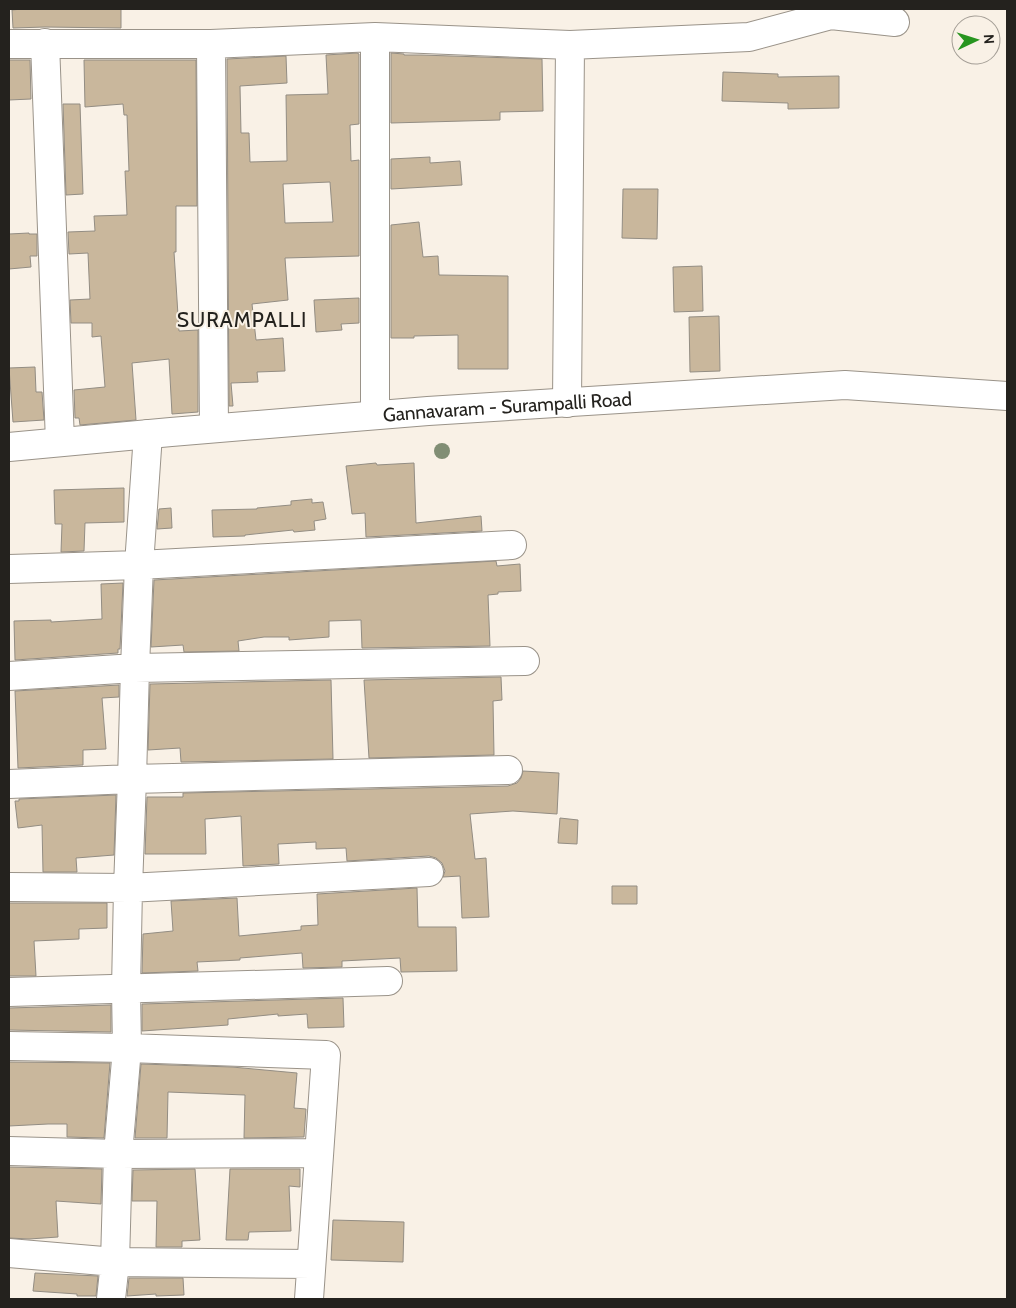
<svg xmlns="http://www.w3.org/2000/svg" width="1016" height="1308" font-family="Cabin,sans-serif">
<rect width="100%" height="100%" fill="#f9f1e6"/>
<path fill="#c9b79c" stroke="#938d83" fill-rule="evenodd" d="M22 9H121V28L45 27 13 28 12 10Z
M357 53 359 54V124L350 125 351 161 359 160V256L285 258 288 300 252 304 256 340 283 338 285 371 257 372 258 382 231 383 233 406H229L227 59 286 56 287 83 240 86 241 133H249L250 162 287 161 286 95 328 94 326 55ZM330 182 333 222 285 223 283 184Z
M391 53 404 54V55H421L542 59 543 111 500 112V120L391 123Z
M9 60H30L31 99 9 100Z
M84 60H196L197 206H176V252H174L179 331 198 330V412L172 414 169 359 132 363 136 420 80 425 79 418H75L74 390 105 387 101 336 92 337V323H71L70 300 90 299 88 253 69 254 68 232 95 231 94 216 127 215 125 171H129L127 115H124L123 104 85 107Z
M723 72 778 74V77L839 76V108L788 109V103L722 101Z
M63 104H80L83 194 66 195Z
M430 157V163L460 161 462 185 391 189V159Z
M623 189H658L657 239 622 238Z
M419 222 423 257 438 256 439 275 508 276V369H458V335L414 336V338H391V225Z
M29 233V234H37V256H30L31 267 9 269V234Z
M702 266 703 311 674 312 673 267Z
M359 298V323L341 324 342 330 316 332 314 300Z
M719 316 720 371 690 372 689 317Z
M35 367 36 392H42L44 420 13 422 9 368Z
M376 463 377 465 414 463 416 523 481 516 482 531 366 537 365 513 352 514 346 466Z
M124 488V522L85 523 84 551 61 552 62 524H55L54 490Z
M312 499V503L323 502 326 519 314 521 315 530 294 532 293 530 245 535V536L213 537 212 510 257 509V508L291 505V501Z
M171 508 172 528 157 529 159 509Z
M496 561 497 566 520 564 521 591 498 592V594L488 595 490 646 362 648 361 620 329 621V637L289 640V637H264L238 641 239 651 184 652 183 645 151 647 154 580Z
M123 583 120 649H118V653L15 660 14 621 51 620V622L102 619 101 584Z
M501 677 502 700 493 701 494 755 369 758 364 680Z
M331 680 333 759 181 762 180 748 148 750 150 684Z
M119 685V697L102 698 106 749 83 750V765L18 768 15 691Z
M523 771 559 773 557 814 513 811 470 814 475 859 486 858 489 917 462 918 460 876 443 877 445 871 442 863 436 858 429 856 347 861 346 848 316 849V842L278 844 279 864 243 866 241 816 205 819 206 854H145L147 797H183V793L508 786 517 783 521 778Z
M116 795 114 855 76 858 77 872H43L42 825 18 828 15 801H19V799Z
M560 818 578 820 577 844 558 843Z
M612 886H637V904H612Z
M417 888 418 927H456L457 971 401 972 400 958 342 961V967L303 968 302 953 240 958V960L197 962 198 971 142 973 143 934 173 931 171 901 237 898 239 936 301 930V926L318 925 317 894Z
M9 903H107V928L79 929V939L34 941 36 976H9Z
M343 998 344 1027 308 1028 307 1014 278 1016V1014L228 1019V1025L142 1031V1004Z
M111 1005V1032L9 1030V1008Z
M9 1062 110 1063 104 1138 67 1137V1124H48L9 1126Z
M141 1064 232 1067 297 1073 294 1108 306 1109 304 1137 244 1138 245 1095 168 1092 167 1138H135Z
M9 1167 102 1169 101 1204 56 1201 58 1237 29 1239 9 1238Z
M195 1169 200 1240 182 1241V1247H156L157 1201H132L133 1170Z
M230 1169H300V1187L289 1186 291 1231 249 1232 248 1240H226Z
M333 1220 404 1222 403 1262 331 1260Z
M35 1273 98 1276 96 1296H77V1294L33 1291Z
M129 1278H183L184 1295 156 1296V1294L127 1296Z"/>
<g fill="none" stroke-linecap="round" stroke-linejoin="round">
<g stroke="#9a9389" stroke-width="30">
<path id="minor" d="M375 37V415
M45 43 60 442
M9 44H211L375 37 570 45 749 37 831 15 895 22
M211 44 214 428
M567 403 570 45
M9 569 139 565 512 545
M9 676 135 668 525 661
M9 784 132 779 508 770
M9 887 128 888 429 872
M9 992 388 981
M9 1046 127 1048 326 1055 309 1299
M9 1151 118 1154 319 1153
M9 1253 115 1262 311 1264
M111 1299 115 1262 118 1154 127 1048 126 989 128 888 132 779 135 668 139 565 148 434"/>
</g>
<g stroke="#9a9389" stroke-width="30">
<g id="major">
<path id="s1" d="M9 447 171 432 428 411 845 385 1007 396"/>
</g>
</g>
<use href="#minor" stroke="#fff" stroke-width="28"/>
<use href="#major" stroke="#fff" stroke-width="28"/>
</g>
<circle fill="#818e74" cx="442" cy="451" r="8"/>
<g text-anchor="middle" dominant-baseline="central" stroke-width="4" stroke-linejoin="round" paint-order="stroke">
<g font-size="19" fill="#24221e" stroke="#f9f1e6">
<text stroke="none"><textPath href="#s1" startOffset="500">Gannavaram - Surampalli Road</textPath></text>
</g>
<g font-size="21" letter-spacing="1" fill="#24221e" stroke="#f9f1e6">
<text x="242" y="319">SURAMPALLI</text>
</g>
</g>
<rect width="1016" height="1308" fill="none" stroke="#24221e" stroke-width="20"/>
<g transform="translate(976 40) rotate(86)"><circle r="24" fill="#f9f1e6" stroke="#a49e96"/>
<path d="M0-4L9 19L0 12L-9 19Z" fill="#27951f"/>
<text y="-8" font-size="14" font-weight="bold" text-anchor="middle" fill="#24221e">N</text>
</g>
</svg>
